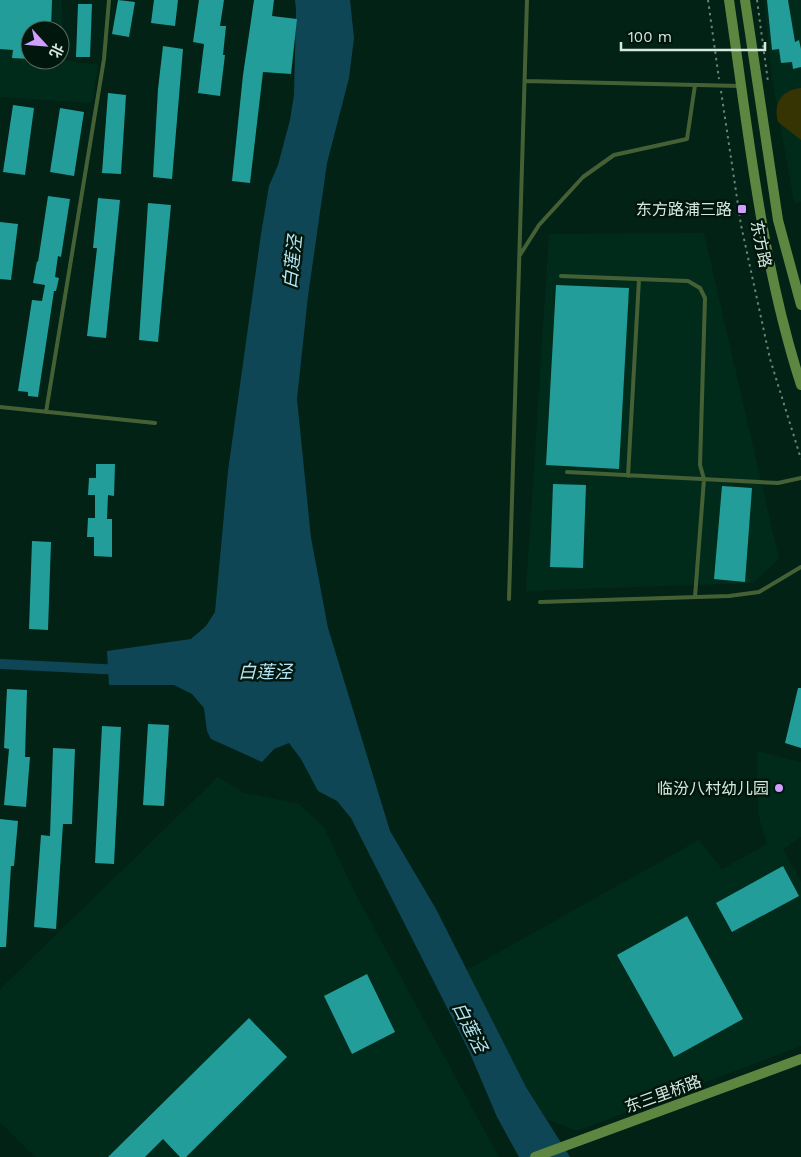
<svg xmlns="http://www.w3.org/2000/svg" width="801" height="1157" font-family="'Work Sans','Noto Sans SC',sans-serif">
<rect width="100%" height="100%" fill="#012215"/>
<path fill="#002b1b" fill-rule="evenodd" d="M14 0H61L63 60 98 65 92 103 0 97V19ZM30 30H60V60H30Z
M764 0H801V202L794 203 772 78Z
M704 233 779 559 753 583 526 591 549 234Z
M757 751 801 762V837L783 849 801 882V1046L577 1131 546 1119 526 1087 467 970 699 840 722 869 767 844 758 814Z
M218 777 242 792 299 804 324 827 353 889 499 1157H35L0 1122V989Z"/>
<path fill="#373404" d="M801 88V140L778 122C773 104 781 90 801 88Z"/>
<path fill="#0f4656" d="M295 0H350L354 38 349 78 327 163 308 296 297 399 311 538 328 628 390 831 436 909 526 1087 570 1157H519L497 1117 469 1051 351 818 337 801 318 791 301 759 289 743 274 749 262 762 211 739 207 731 204 708 192 694 174 685H109L107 651 191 639 206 626 215 612 228 471 261 234 269 186 278 165 290 120 294 95 296 10Z"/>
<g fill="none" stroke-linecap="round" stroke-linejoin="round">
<path stroke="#0f4656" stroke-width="10" d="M0 664 122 670"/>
</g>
<path fill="#239d9a" d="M0 0H52L51 30H30V59L12 58 13 50 0 49Z
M118 0 135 2 129 37 112 34Z
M154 0H178L175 26 151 23Z
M199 0H224L220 26H226L223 55H225L220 96 198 93 204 44 193 42Z
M254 0H274L272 16 297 19 291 74 263 72 250 183 232 181 243 75Z
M767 0H788L795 42 799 40 801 49V67L793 69 792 62 781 63 779 49 772 50Z
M78 4H92L90 57H76Z
M163 46 183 49 172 179 153 177 158 89Z
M108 93 126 95 121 174 102 173Z
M13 105 34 108 25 175 3 172Z
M60 108 84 112 74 176 50 172Z
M48 196 70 199 61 257 58 256 55 277 59 278 56 291H54L38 397 28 396V392L18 391 32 300 42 301 45 285 33 283 37 261 38 262Z
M98 198 120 200 106 338 87 336 97 248H93Z
M148 203 171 205 158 342 139 340Z
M0 222 18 224 11 280 0 279Z
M556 285 629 288 619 469 546 465Z
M96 464H115L114 496 108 495 107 519H112V557L94 556V537H87L88 518H95V495H88L89 478H96Z
M553 484 586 485 583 568 550 567Z
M722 486 752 488 745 582 714 579Z
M32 541 51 542 48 630 29 629Z
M798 688H801V748L785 743Z
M7 689 27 690 25 757H30L26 807 4 805 9 749 4 748Z
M148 724 169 725 164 806 143 805Z
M102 726 121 727 114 864 95 863Z
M53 748 75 749 72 824H63L56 929 34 927 41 835 50 836Z
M0 819 18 821 14 866H11L6 947H0Z
M783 866 799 896 732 932 716 903Z
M687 916 743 1019 674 1057 617 955Z
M367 974 395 1032 352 1054 324 996Z
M249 1018 287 1057 186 1157H180L163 1139 145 1157H108Z"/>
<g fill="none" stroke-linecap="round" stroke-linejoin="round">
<path stroke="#698377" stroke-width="2" stroke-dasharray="2.5 4" stroke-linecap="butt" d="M708 0 719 79
M757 0 768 82
M721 91 741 225 770 359 801 459"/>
<path stroke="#466036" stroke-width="4" d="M525 81 740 86
M520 255 539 225 583 177 614 155 687 139 695 85
M561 276 688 281 700 288 705 298 700 465 704 479 695 597
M0 407 155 423
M46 412 104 59 109 0
M567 472 778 483 801 478
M628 476 639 279
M509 599 527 0
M540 602 729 596 759 592 801 567"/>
<path stroke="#5d8741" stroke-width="10" d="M729 0C748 129 761 261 801 385
M745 0 778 220 801 305
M535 1157 801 1059"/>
</g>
<g fill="#d19dfe" stroke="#01170d" stroke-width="2">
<rect x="737" y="204" width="10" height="10" rx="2.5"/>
<circle cx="779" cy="788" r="5"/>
</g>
<g text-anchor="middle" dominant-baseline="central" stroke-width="5" stroke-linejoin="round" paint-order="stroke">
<g font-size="16" fill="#d7e9df" stroke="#01170d" text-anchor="end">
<text x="732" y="209">东方路浦三路</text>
<text x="769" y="788">临汾八村幼儿园</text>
</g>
<g font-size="16" fill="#d7e9df" stroke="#01170d">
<text transform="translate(761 244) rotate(78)">东方路</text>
<text transform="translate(663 1094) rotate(-20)">东三里桥路</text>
</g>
<g font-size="18" font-style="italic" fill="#b6e4f4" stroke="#01170d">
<text transform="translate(292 262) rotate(-84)">白莲泾</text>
<text x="265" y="671">白莲泾</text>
<text transform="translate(470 1027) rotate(63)">白莲泾</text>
</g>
</g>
<g transform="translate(45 45) rotate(116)"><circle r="24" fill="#01170d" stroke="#576b61"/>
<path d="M0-4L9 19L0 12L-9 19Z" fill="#d19dfe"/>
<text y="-8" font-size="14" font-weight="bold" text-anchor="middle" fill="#d7e9df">北</text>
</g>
<path d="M621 42v8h144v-8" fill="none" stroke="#d7e9df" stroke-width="2.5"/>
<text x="628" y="42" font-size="15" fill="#d7e9df" stroke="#01170d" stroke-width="4" paint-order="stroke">100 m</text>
</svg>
